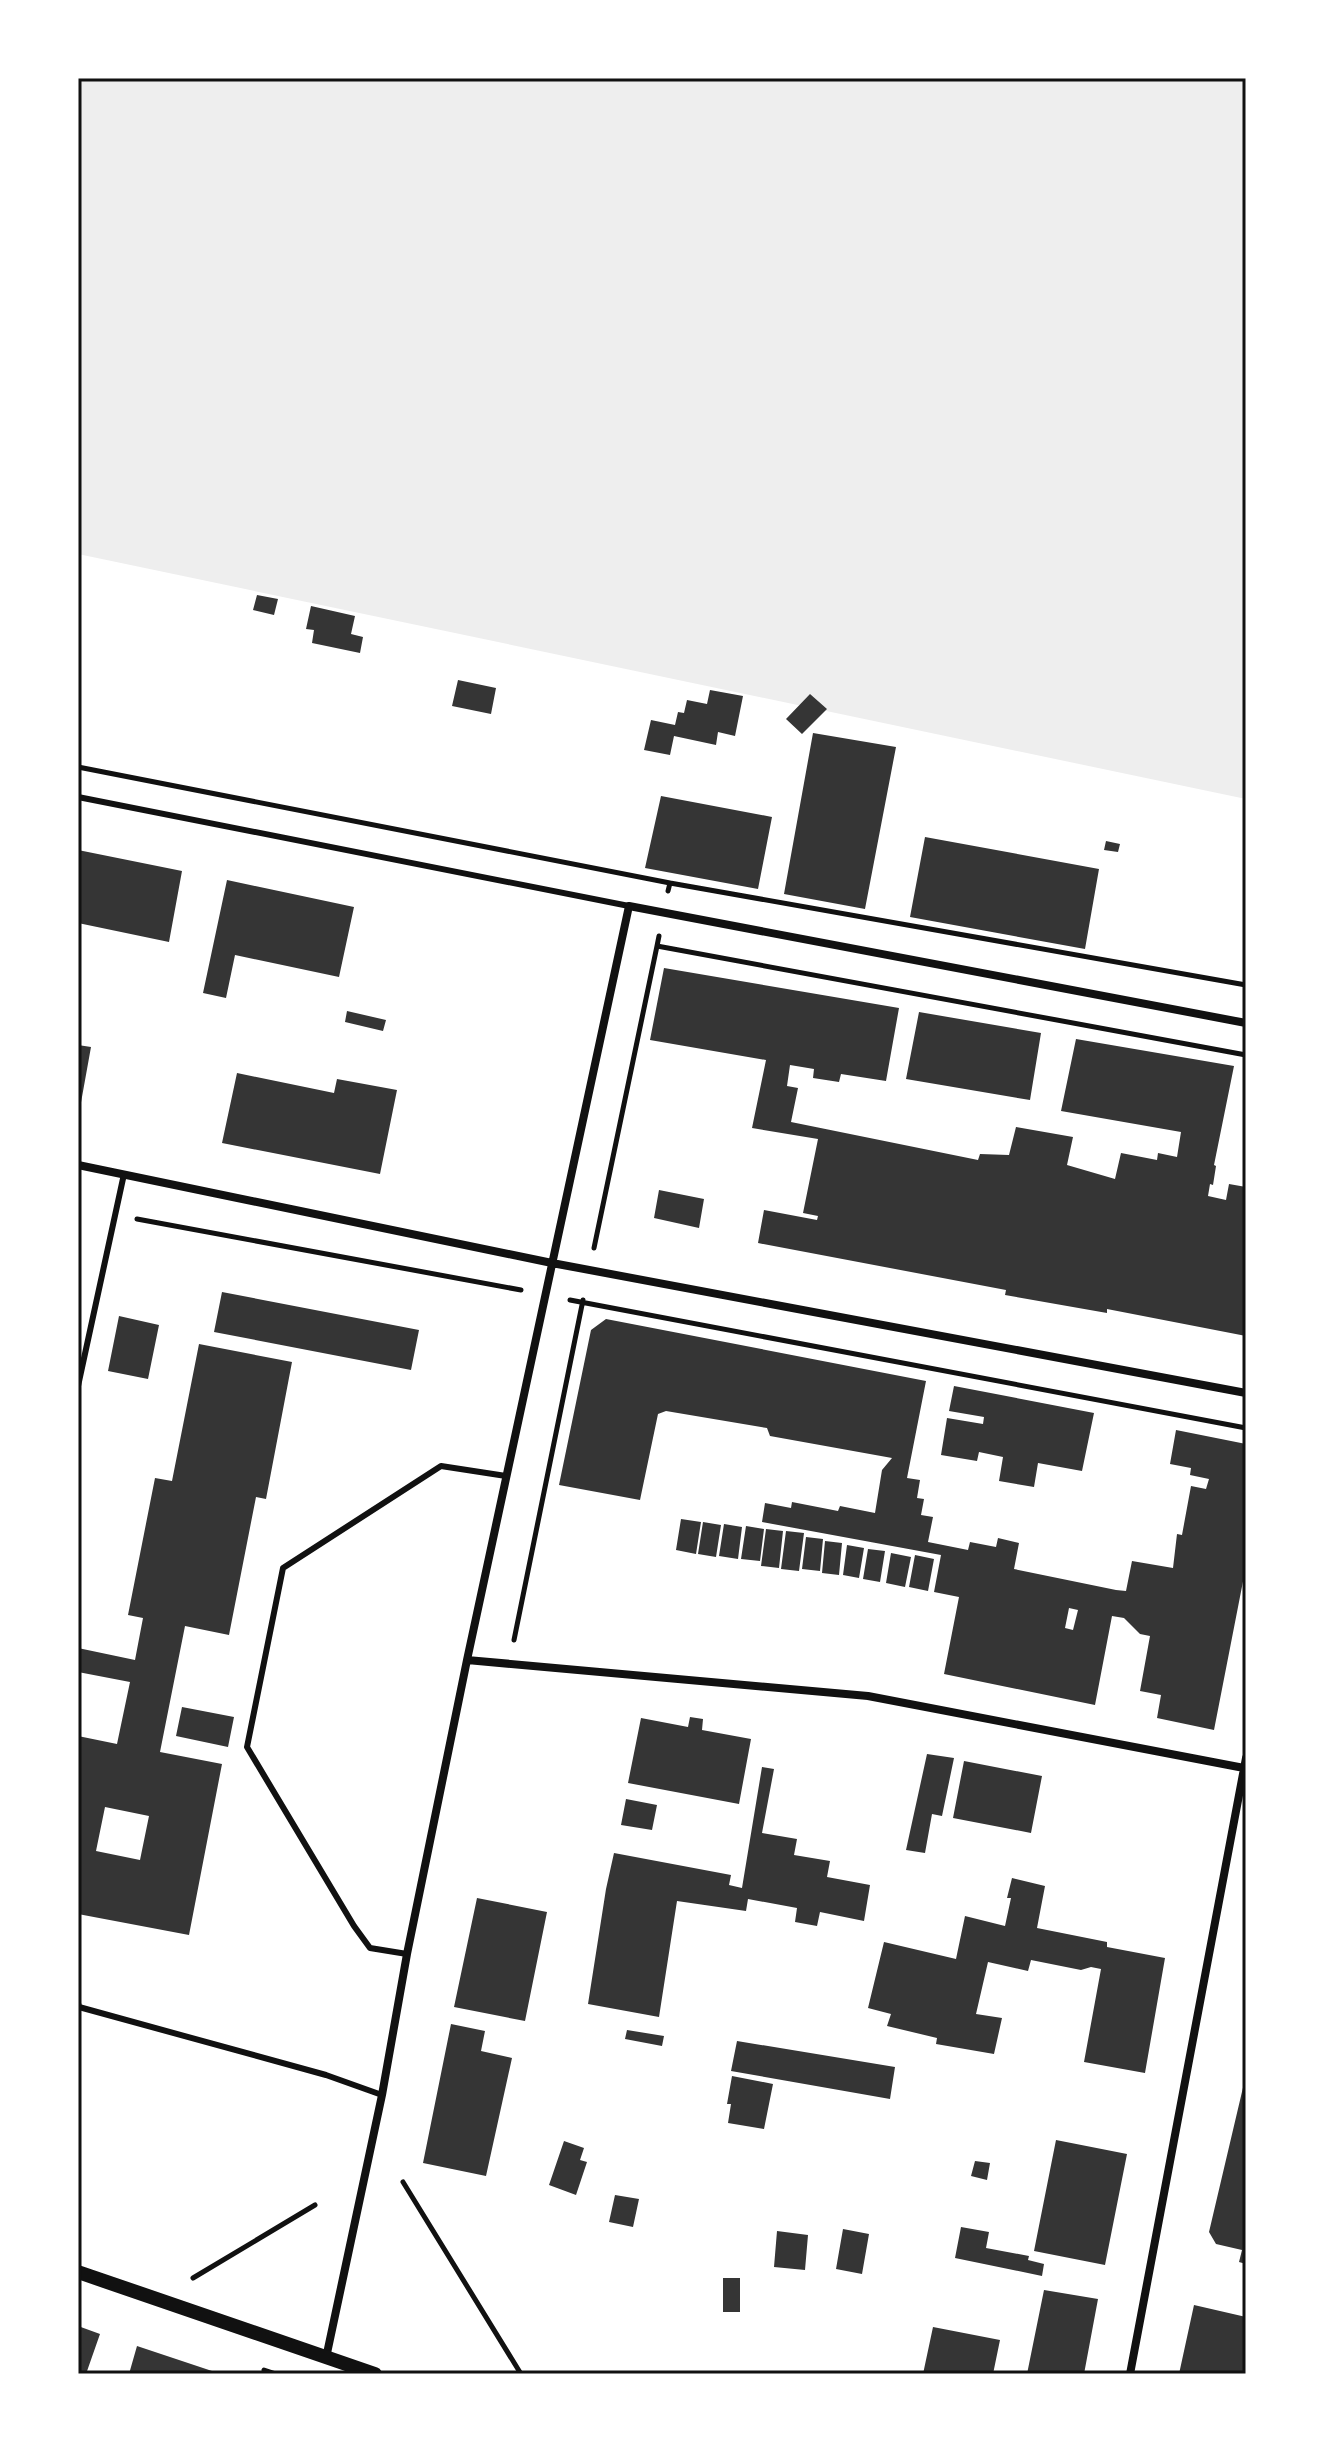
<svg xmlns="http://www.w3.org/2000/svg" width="1324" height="2452" font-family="Arial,sans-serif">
<rect width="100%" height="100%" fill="#fff"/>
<path fill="#eee" d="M78 78H1246V799L78 554Z"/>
<path fill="#353535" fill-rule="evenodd" d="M257 595 278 599 274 615 253 610Z
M311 606 355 616 351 634 363 637 360 653 312 643 314 630 306 629Z
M458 680 496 688 491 714 452 706Z
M710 690 743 696 735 736 718 732 716 745 674 736 670 755 644 750 651 720 675 725 678 712 684 713 687 700 707 704Z
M810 694 827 709 802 734 786 719Z
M813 733 896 747 865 909 784 894Z
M661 796 772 817 758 889 645 868Z
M925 837 1099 869 1085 949 910 917Z
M1106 841 1120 844 1118 852 1104 850Z
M78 850 182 871 169 942 78 923Z
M227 880 354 907 339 977 235 955 226 998 203 993Z
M664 968 899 1008 886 1081 841 1074 839 1082 813 1078 814 1069 790 1065 787 1086 798 1088 791 1122 978 1160 980 1154 1009 1155 1016 1127 1073 1137 1067 1165 1115 1179 1121 1153 1157 1160 1158 1153 1177 1157 1181 1132 1061 1111 1076 1039 1234 1066 1214 1165 1216 1166 1213 1185 1210 1184 1208 1196 1226 1200 1229 1184 1246 1187V1336L1107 1309V1313L1005 1295 1006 1290 758 1243 764 1210 817 1220 818 1216 803 1213 818 1139 752 1128 766 1060 650 1040Z
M347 1011 386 1020 383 1031 345 1022Z
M919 1012 1041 1033 1030 1100 906 1079Z
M78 1045 91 1047 80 1108H78Z
M237 1073 334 1093 337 1079 397 1090 380 1174 222 1143Z
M659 1190 704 1199 699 1228 654 1218Z
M222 1292 419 1330 411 1370 214 1332Z
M119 1316 159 1325 148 1379 108 1371Z
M606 1319 926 1381 907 1478 920 1480 917 1498 924 1499 921 1515 933 1517 928 1542 968 1550 970 1542 996 1547 998 1538 1019 1543 1014 1569 1116 1590 1126 1591 1132 1561 1173 1568 1177 1534 1182 1535 1191 1486 1206 1489 1209 1479 1190 1475 1191 1468 1170 1464 1176 1430 1246 1444V1566L1214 1730 1157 1718 1161 1695 1140 1691 1150 1636 1140 1634 1124 1618 1112 1616 1095 1705 944 1674 959 1597 934 1592 941 1555 762 1522 765 1503 791 1508 792 1502 838 1511 840 1506 875 1513 882 1470 892 1458 770 1436 767 1428 666 1411 658 1414 640 1500 559 1485 591 1330ZM1069 1608 1078 1610 1073 1630 1065 1628Z
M199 1344 292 1362 266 1499 256 1497 229 1635 185 1626 160 1752 222 1764 189 1935 78 1914V1736L117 1744 130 1682 78 1672V1648L135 1660 143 1618 128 1615 155 1478 172 1481ZM105 1807 149 1816 140 1860 96 1851Z
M954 1386 1094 1413 1082 1471 1038 1463 1034 1487 999 1481 1003 1457 979 1452 977 1461 941 1455 947 1418 983 1424 984 1417 949 1411Z
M681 1519 701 1522 696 1554 676 1550Z
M703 1522 721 1525 716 1557 698 1554Z
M724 1524 742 1527 738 1559 719 1556Z
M746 1526 764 1529 760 1561 741 1559Z
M766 1529 783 1531 779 1568 761 1566Z
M786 1531 804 1533 799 1571 781 1569Z
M806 1537 823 1539 820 1571 802 1569Z
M825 1541 842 1543 839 1575 822 1573Z
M847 1545 864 1548 859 1578 843 1575Z
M868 1549 885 1551 880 1582 863 1579Z
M891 1553 911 1557 905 1587 886 1583Z
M915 1555 934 1559 928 1591 909 1587Z
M182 1707 234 1717 228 1747 176 1736Z
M690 1717 703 1719 702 1730 751 1739 739 1804 628 1783 641 1718 688 1727Z
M927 1754 954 1758 942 1816 932 1814 925 1853 906 1850Z
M964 1761 1042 1776 1031 1833 953 1818Z
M762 1767 774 1769 762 1833 797 1839 794 1855 830 1861 827 1877 870 1885 864 1921 820 1912 817 1926 795 1922 797 1908 748 1899 746 1911 677 1901 659 2017 588 2004 606 1889 614 1853 731 1875 729 1885 742 1888Z
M626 1799 657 1805 652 1830 621 1825Z
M1012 1878 1045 1886 1037 1928 1107 1942V1947L1165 1958 1145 2073 1084 2062 1101 1969 1091 1967 1081 1970 1031 1960 1028 1971 988 1962 976 2014 1002 2018 994 2054 936 2044 937 2038 887 2026 891 2014 868 2008 884 1942 956 1959 965 1916 1005 1926 1011 1898H1007Z
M477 1898 547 1912 525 2021 454 2007Z
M451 2024 485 2031 481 2051 512 2058 486 2176 423 2163Z
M627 2030 664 2036 662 2046 625 2039Z
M737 2041 895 2067 890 2099 731 2071Z
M732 2076 773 2084 764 2129 728 2123 731 2104H727Z
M1245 2079H1246V2264L1239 2262 1242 2250 1216 2244 1209 2232Z
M1056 2140 1127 2154 1105 2265 1034 2251Z
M564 2141 584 2148 580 2160 587 2162 576 2195 549 2185Z
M975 2161 990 2163 987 2180 971 2176Z
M615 2195 639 2199 633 2227 609 2222Z
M961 2227 989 2232 986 2248 1029 2256 1028 2260 1044 2264 1042 2276 955 2258Z
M843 2229 869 2234 862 2274 836 2269Z
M777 2231 808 2235 805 2270 774 2267Z
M723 2278H740V2312H723Z
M1044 2290 1098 2299 1084 2374H1027Z
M1194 2305 1246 2317V2374H1179Z
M78 2326 100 2334 86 2374H78Z
M933 2327 1000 2340 993 2374H923Z
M137 2346 218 2373V2374H129Z"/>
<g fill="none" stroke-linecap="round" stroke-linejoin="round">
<path stroke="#111" stroke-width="5" d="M78 767 670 883 668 891
M670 883 1246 985
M659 936 657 946 1246 1055
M137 1219 521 1290
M594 1248 657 946
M570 1300 1246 1428
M514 1640 583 1300
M403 2182 521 2374
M193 2278 315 2205
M264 2370 276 2374"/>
<path stroke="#111" stroke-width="6" d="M78 797 629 906
M78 1386 124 1174
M407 1954 370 1948 354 1926 247 1747 283 1568 441 1466 506 1476
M78 2003 79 2007 326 2075 382 2095"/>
<path stroke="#111" stroke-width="8" d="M78 1165 552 1263 1246 1393
M467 1660 868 1696 1244 1768
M326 2358 382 2095 407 1954 467 1660 629 906 1246 1023
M1130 2374 1246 1758"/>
<path stroke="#111" stroke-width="14" d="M78 2272 375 2374"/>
</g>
<rect width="1324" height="2452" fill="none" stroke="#ffffff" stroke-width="160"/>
<rect x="80" y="80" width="1164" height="2292" fill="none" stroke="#111" stroke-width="3"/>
</svg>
